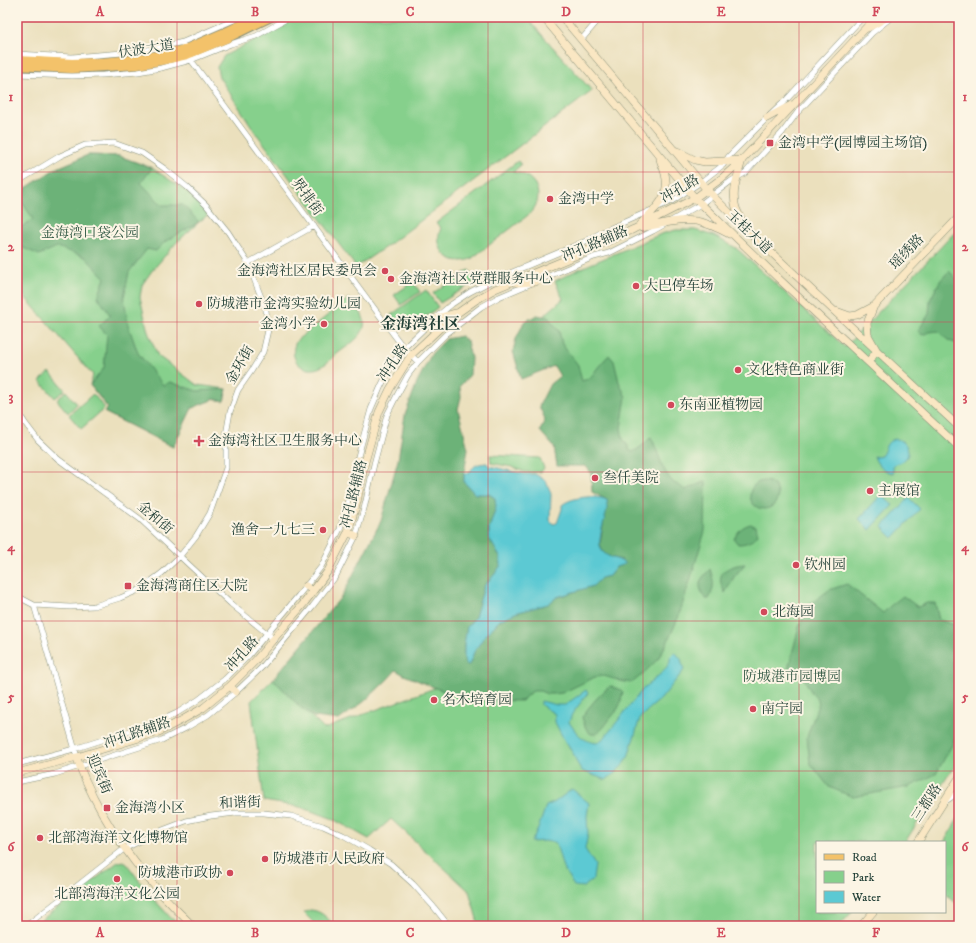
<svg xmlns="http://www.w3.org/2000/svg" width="976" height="943" font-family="'IM FELL DW Pica','Noto Serif SC',serif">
<rect width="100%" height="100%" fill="#fcf5e5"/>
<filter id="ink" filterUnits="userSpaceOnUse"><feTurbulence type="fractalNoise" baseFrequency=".025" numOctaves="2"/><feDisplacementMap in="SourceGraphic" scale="8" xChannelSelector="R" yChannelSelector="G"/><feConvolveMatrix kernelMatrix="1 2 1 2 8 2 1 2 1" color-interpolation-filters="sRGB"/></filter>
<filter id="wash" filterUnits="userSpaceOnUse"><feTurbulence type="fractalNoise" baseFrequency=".012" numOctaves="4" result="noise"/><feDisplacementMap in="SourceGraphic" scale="16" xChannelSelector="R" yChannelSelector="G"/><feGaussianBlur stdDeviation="0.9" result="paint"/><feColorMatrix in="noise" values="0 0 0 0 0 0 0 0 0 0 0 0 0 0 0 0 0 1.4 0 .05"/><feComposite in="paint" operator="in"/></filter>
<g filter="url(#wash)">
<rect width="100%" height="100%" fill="#ebe0bd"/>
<path fill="#86d08c" stroke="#528660" d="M298 17H526L592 91 390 244 356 267 256 133 219 77 217 67 224 56Z
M88 155 119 156 152 168 185 190 209 214 199 222 176 243 151 272 142 285 140 297 148 332 158 356 197 385 227 389 224 401 214 399 192 408 173 447 104 412 108 408 90 385 93 375 17 288V194L55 169Z
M518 161 521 165 513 172C538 174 547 200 527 216L471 259C450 267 432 249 441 228L436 223Z
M959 228V761L951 771 905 842H817V912H852L839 926H479L469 891 391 819 369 839 331 818 300 807 264 801 251 701 273 679 324 729 640 612 624 448 540 319 563 299 555 281 579 269 661 234 676 230H695L714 236 736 248 845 347Z
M469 270 476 281 440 303 433 293Z
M413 282 420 292 401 305 394 295Z
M426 290 438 307 413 327 406 329 399 326 391 315Z
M349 298 353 303 350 306C356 307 361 311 363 317 370 334 348 345 337 354 331 359 323 368 314 369 307 370 300 367 296 361 292 354 293 347 297 340Z
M50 372 65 390 55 398 40 381Z
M66 391 77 404 68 413 57 400Z
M93 394 105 408 81 429 69 415Z
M490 455 540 458 544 468 541 472H525L512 467 491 463Z
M959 817V906L945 893V842H944Z
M123 861 127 864 149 894 170 917 180 926H33L118 862Z
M310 910C321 910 328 919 335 926H317L304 913Z"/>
<path fill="#6cb278" stroke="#467856" d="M88 155 119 156 152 168 141 183 162 205H183L199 222 166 241 156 251 147 249 129 272 124 297 128 325 138 353 163 385 170 382 197 391 227 389 224 401 214 399 192 408 173 447 104 412 108 408 90 385 104 368 107 335 99 326 110 315 98 297 105 278 85 257 57 247 39 255 17 245V230L33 219 17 194 55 169Z
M949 271 956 278 959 284V344L949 341 938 331 930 332 922 335 918 331 929 314 930 300 940 281Z
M537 315 548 317 559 331 562 344 578 365 582 381 590 378 599 366 609 355 614 361 619 382 626 397 621 428 623 439 628 446 630 451 633 452 642 446 651 437C659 452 661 471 674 483 678 485 682 487 685 490L706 481 705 531 689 584 678 618 668 641 658 659 644 673 633 682H624L604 676 595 677 562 693 554 694H547L540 691H533L526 696 522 701 480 700 458 697 404 675 396 670 387 680 365 701 339 720 314 717 301 708 273 679 342 596 381 521 398 460 405 415 417 382 432 353 446 339 461 336 467 341 471 358 470 375 460 386 461 397 458 409 468 449 464 473V482L475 494H489L495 498 496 507 489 529V537L500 557 501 565 494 575 484 586 475 617 467 628 464 645V658L469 665 474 652 484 637 500 620 515 613 548 604 557 597 593 586 601 578 609 576 622 560C609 557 603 557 600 544L607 500 592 492 591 473 586 466H557L554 447 540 431 545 419 539 406 550 384 560 376 554 366 521 379 513 351 516 339 524 322Z
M750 495a14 14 0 1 1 28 0a14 14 0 1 1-28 0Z
M751 524 756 527 758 534C753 541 747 544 738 544L734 539C738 531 742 526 751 524Z
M745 564 734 577 725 593C724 590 722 587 721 584 717 569 734 565 745 564Z
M710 569C714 581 715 587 709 599H706C702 595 698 586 701 580 703 576 708 572 710 569Z
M847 584 883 613 889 607 903 596 918 607 927 603H935L939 620 958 626 953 647 954 670 959 679V732L936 774 909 787 853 797 829 787 810 763 807 737 819 702 812 693 803 677 788 669 799 627 809 605 829 590Z
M610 686 621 690 623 692C622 696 621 700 620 704 618 710 613 715 609 720 597 738 588 741 582 717 590 705 599 695 610 686Z"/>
<path fill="#5cc9d3" stroke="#3e8384" d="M896 439C906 440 913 453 904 460 900 463 896 463 893 467V473C883 471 877 465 874 456L876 457 881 456C887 449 884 441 896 439Z
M487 463 489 466 525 474H535L546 481 551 494 550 520 553 524 557 523 562 509V505C571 497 596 494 607 500 610 514 593 541 603 552 611 560 618 557 625 564L616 567 609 576 601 578 593 586 557 597 548 604 515 613 500 620 484 637 474 652 469 665 465 664 464 658V645L467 627 475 617 484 586 494 575 501 565 500 557 489 538V529L496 507 495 498 489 494H475L464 482V473H469C475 464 477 464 487 463Z
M881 495 893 505 870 530 859 519Z
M909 498 920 509 893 538 882 527Z
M675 652 681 659 684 670 661 699 649 709 640 718 628 757 623 765 615 773 606 780 582 771 577 763 574 755 563 738 555 722V714L541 705V701L557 705H565L586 690 588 693 572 714 569 722C576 733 583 742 597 743L605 737 643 689 664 671 670 662V657Z
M572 789 589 803 587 816 588 834 585 849 595 865 593 879 584 887 574 886 563 868 556 843 545 841 531 842 538 829 546 806 555 802Z"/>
</g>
<g filter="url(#ink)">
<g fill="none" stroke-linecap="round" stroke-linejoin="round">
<g stroke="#858e78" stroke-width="6">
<path id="street" d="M581 40 601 17
M183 42 187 55 191 60 394 335 404 348 418 362
M17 54 72 57 135 52 157 48 183 42 241 17
M17 74 72 76 103 75 138 72 161 68 191 60 231 44 256 36 290 17
M17 182 60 156 85 145 114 143 142 153 165 169 187 187 206 205 228 232 248 263 266 310 268 330 263 352 252 370 238 390 230 412 226 435V468L210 513 196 536 180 556 162 573 139 590 120 598 94 606 70 607 34 605 17 596
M248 263 314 226
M17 411 25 423 38 440 58 459 140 519 231 604 275 640
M34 605 77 757
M17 764 74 749 155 723 177 713 198 700 225 679 249 655 298 596 321 567 340 529 348 500 357 460 371 409 381 386 393 363 404 348 434 319 452 304 470 292 491 281 586 241 602 232 638 216 672 201 701 182 723 165 729 156 767 118 787 99 863 17
M17 782 55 774 162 740 186 728 208 715 236 692 262 667 312 607 336 576 356 536 365 505 374 464 387 415 396 397 408 375 418 362 446 334 481 307 499 297 594 257 609 253 653 231 701 204 731 181 745 173 782 133 797 113 872 33 888 20
M946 801 959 792
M26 926 124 849 160 831 186 821 211 816 236 813H264L291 816 323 826 343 835 369 850 391 864 413 884 433 906 449 926"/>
</g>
<g stroke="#858e78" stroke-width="8">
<path id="secondary" d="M543 17 695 198 779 279 959 447
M562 17 674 150 707 190 745 228 959 427
M868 28 888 17
M767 118 791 105
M677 151 695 160 705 162 742 160
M742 160C738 175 731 192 736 208 738 213 741 218 743 223
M640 224C655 209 671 197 665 174 664 169 661 164 660 159
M642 228C659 224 678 219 696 221 707 223 718 228 729 234
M517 283 535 282
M836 311 850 316 857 315 874 306 959 217
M434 319 455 313
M868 362 877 351 868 335 867 323 874 306
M357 460 365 462
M346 508 354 511
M348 532 356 536
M306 586 313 591
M230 686 236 692
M144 727 147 735
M77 757C80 771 87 783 93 796 118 846 153 888 193 926
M17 773 77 757 159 732 182 720 203 708 230 686 255 661 305 602 328 571 348 532 357 502 365 462 379 412 390 389 411 355 440 328 459 312 476 300 495 289 577 255 634 229 695 198 722 178 742 160 876 17
M918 842 959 778
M861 926 873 912"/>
</g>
<g stroke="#858e78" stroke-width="10">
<path id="primary" d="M17 60 72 63 102 62 136 59 159 55 185 49 225 32 257 17
M17 66 72 69 137 65 160 61 187 55 228 38 271 17"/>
</g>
<use href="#street" stroke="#fff" stroke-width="5"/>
<use href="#secondary" stroke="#fae7c3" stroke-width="7"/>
<use href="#primary" stroke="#f3c26a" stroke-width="8"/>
</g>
</g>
<path fill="none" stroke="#d1495b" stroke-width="1" stroke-opacity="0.55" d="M177 17V926M333 17V926M488 17V926M643 17V926M799 17V926M17 172H959M17 322H959M17 472H959M17 621H959M17 771H959"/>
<g fill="#d1495b" stroke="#fcf5e5" stroke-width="1.5">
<rect x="766" y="139" width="8" height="8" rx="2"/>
<circle cx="550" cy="199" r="4"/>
<circle cx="385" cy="271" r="4"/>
<circle cx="391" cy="279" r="4"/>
<circle cx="636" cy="286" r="4"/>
<circle cx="199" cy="304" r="4"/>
<circle cx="324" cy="324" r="4"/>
<circle cx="738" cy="370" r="4"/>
<circle cx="671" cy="405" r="4"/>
<path d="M197 435h4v4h4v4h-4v4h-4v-4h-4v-4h4z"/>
<circle cx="595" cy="478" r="4"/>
<circle cx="870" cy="491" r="4"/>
<circle cx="323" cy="530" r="4"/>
<circle cx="796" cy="565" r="4"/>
<rect x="124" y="582" width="8" height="8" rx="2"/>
<circle cx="764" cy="612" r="4"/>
<circle cx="434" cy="700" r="4"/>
<circle cx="753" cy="709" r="4"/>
<rect x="103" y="804" width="8" height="8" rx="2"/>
<circle cx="40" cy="838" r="4"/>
<circle cx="265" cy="859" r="4"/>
<circle cx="230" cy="873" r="4"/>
<circle cx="117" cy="879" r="4"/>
</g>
<g text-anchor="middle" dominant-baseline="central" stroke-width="4" stroke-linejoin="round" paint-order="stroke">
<g font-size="14" fill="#1f3d34" stroke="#fcf5e5">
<text transform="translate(146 49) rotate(-9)">伏波大道</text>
<text transform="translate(680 189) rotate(-30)">冲孔路</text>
<text transform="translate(307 197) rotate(54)">界排街</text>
<text transform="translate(749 232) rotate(44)">玉桂大道</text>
<text transform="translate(595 244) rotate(-23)">冲孔路辅路</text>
<text transform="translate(907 252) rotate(-46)">瑶绣路</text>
<text transform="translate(393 363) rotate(-56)">冲孔路</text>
<text transform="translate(240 365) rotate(-60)">金环街</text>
<text transform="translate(354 494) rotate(-76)">冲孔路辅路</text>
<text transform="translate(155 518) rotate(41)">金和街</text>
<text transform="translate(242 654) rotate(-48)">冲孔路</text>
<text transform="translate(137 733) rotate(-19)">冲孔路辅路</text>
<text transform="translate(99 774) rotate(67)">迎宾街</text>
<text transform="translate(240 803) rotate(-2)">和谐街</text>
<text transform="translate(927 803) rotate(-57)">三都路</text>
</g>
<g font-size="14" fill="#1f3d34" stroke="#fcf5e5" text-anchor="start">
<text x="778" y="143">金湾中学(园博园主场馆)</text>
<text x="558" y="199">金湾中学</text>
<text x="377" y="271" text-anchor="end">金海湾社区居民委员会</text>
<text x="399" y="279">金海湾社区党群服务中心</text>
<text x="644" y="286">大巴停车场</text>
<text x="207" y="304">防城港市金湾实验幼儿园</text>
<text x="316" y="324" text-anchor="end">金湾小学</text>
<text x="746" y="370">文化特色商业街</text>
<text x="679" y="405">东南亚植物园</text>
<text x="208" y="441">金海湾社区卫生服务中心</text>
<text x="603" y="478">叁仟美院</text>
<text x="878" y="491">主展馆</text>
<text x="315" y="530" text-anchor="end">渔舍一九七三</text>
<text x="804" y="565">钦州园</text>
<text x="136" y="586">金海湾商住区大院</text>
<text x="772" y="612">北海园</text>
<text x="442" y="700">名木培育园</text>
<text x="761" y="709">南宁园</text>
<text x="115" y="808">金海湾小区</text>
<text x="48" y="838">北部湾海洋文化博物馆</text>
<text x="273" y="859">防城港市人民政府</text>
<text x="222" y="873" text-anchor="end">防城港市政协</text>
<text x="117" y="894" text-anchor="middle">北部湾海洋文化公园</text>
</g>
<g font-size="14" fill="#345a46" stroke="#fcf5e5">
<text x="90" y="233">金海湾口袋公园</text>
<text x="792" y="677">防城港市园博园</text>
</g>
<g font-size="16" font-weight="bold" fill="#1f3d34" stroke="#fcf5e5">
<text x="420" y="324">金海湾社区</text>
</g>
</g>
<rect width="976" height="943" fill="none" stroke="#fcf5e5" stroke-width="44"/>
<rect x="816" y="841" width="130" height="72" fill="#fcf5e5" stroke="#a4ab9e"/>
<rect x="824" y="854" width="20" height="6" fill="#f3c26a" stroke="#a4ab9e"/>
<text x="852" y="861" font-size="12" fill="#1f3d34">Road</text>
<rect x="824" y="871" width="20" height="12" fill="#86d08c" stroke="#a4ab9e"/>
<text x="852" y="881" font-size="12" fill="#1f3d34">Park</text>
<rect x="824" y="891" width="20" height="12" fill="#5cc9d3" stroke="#a4ab9e"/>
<text x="852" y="901" font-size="12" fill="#1f3d34">Water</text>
<rect x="22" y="22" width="932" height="899" fill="none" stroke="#d1495b" stroke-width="1.5"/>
<g font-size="13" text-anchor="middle" font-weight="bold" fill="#d1495b">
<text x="100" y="16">A</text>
<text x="255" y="16">B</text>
<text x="410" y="16">C</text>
<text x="566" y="16">D</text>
<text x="721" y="16">E</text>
<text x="876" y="16">F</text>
<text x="11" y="101">1</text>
<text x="965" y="101">1</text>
<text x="11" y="251">2</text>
<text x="965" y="251">2</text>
<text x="11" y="401">3</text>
<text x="965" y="401">3</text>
<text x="11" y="551">4</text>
<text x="965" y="551">4</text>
<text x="11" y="701">5</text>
<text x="965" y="701">5</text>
<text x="11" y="851">6</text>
<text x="965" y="851">6</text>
<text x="100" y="937">A</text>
<text x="255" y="937">B</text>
<text x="410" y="937">C</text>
<text x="566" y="937">D</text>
<text x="721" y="937">E</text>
<text x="876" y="937">F</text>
</g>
</svg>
